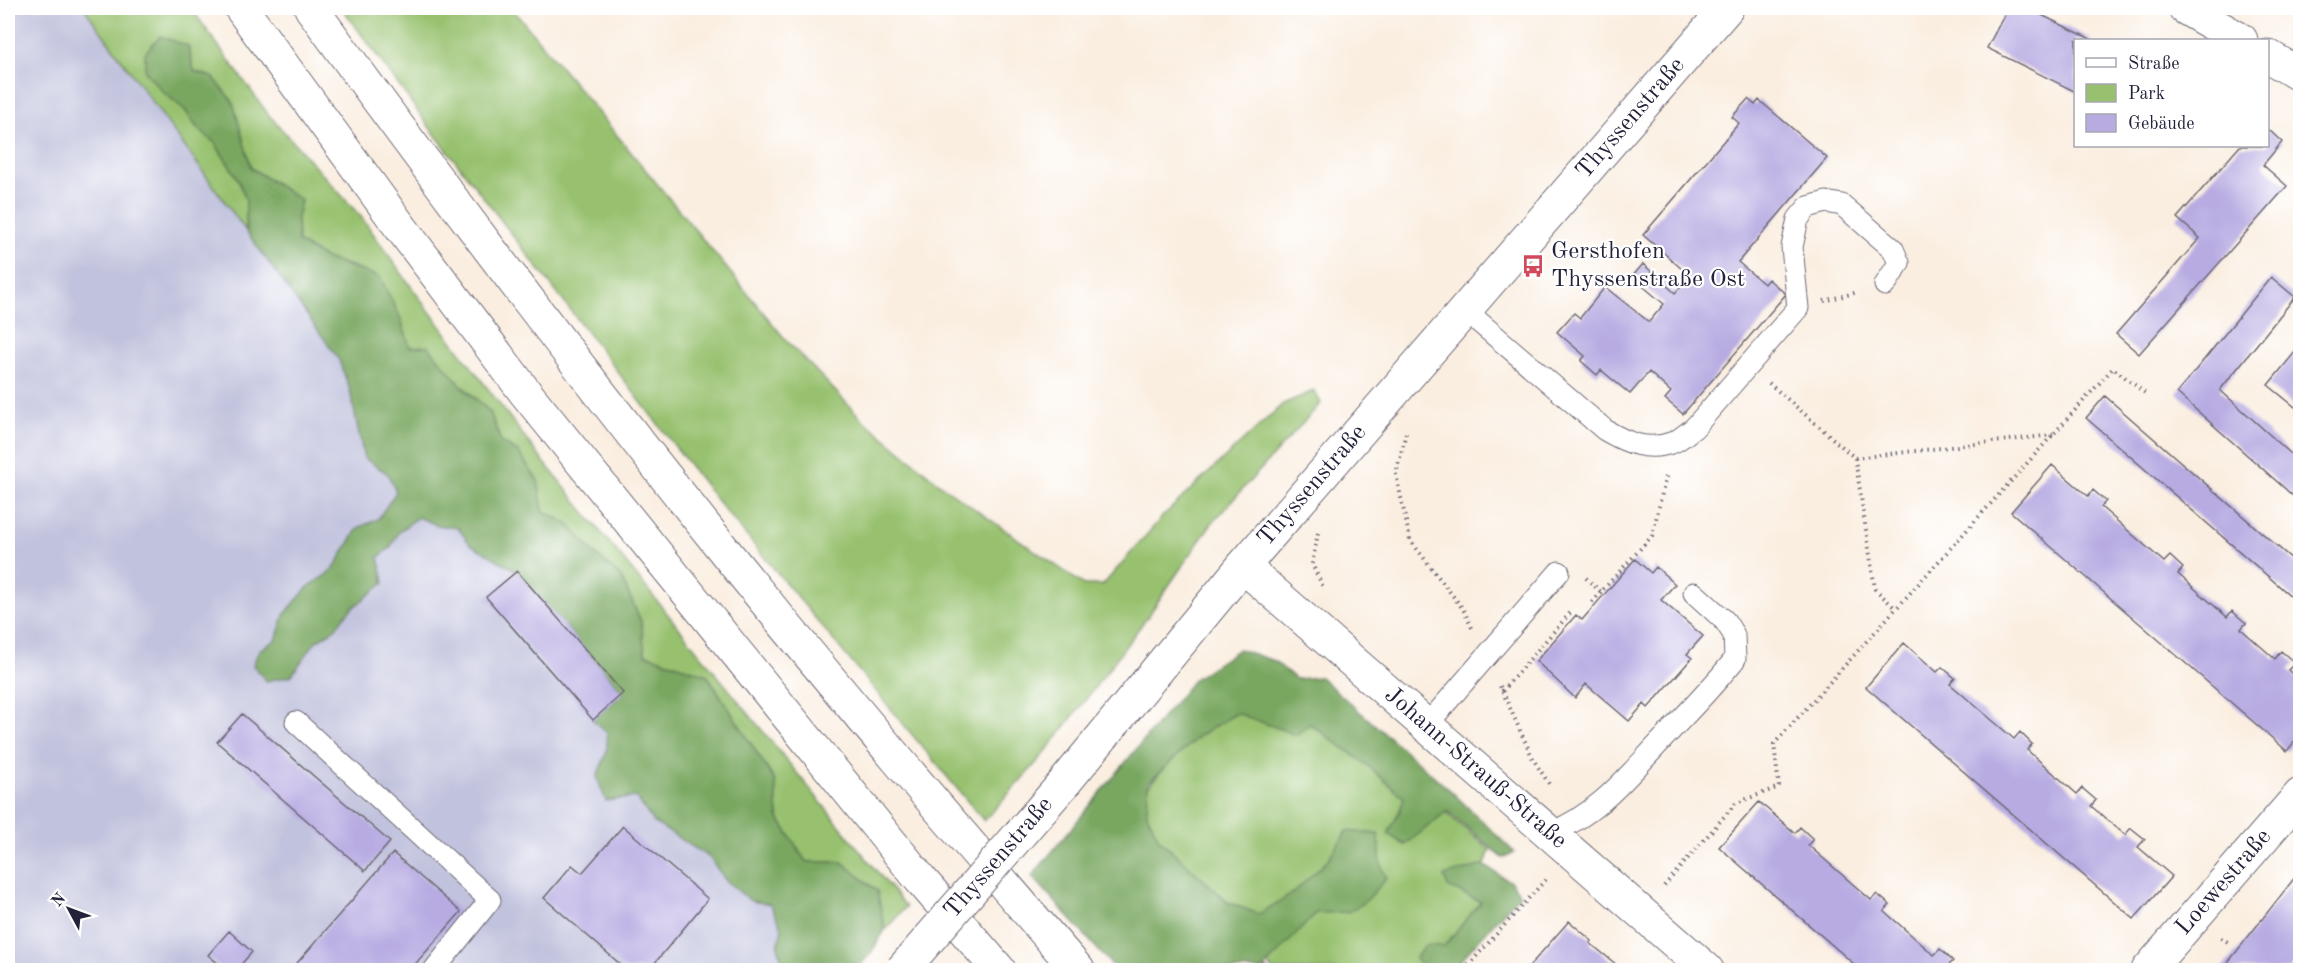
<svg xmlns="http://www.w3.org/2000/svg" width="2308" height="978" font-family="'Old Standard TT',serif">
<rect width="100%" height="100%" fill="#fff"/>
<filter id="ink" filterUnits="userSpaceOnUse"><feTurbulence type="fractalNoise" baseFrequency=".0167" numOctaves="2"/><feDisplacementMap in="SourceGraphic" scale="12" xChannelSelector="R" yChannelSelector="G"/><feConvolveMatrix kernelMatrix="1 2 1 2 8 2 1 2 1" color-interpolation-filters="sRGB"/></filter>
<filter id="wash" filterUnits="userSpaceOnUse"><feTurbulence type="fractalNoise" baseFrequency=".008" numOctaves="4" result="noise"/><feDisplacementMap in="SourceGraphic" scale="24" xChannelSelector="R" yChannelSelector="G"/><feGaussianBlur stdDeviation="1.35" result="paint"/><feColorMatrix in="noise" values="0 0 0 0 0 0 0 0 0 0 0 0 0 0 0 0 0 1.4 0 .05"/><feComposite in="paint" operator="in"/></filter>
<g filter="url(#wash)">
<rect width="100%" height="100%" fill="#faeee0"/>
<path fill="#c1c2dd" d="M8 8H84L338 358 623 693 852 970H8Z"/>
<path fill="#97c16e" stroke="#5c7254" stroke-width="1.5" d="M84 8H191L268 114 362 218 415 292 535 451 906 907 885 930 877 891 842 862H806L778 817 775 781 707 675 645 654 641 621 621 577 596 555 567 523 543 511 538 481 519 453 501 442 490 412 448 372 410 348 400 317 355 267 325 258 298 242 297 217 301 200 251 168 242 137 214 78 194 71 188 46 162 91 185 110 198 129 215 143 238 179 246 200V231Z
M342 8H512L786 340 862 419 945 488 1084 585H1103L1163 516 1202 479 1283 404 1314 391 1321 403 1211 524 1148 616 1087 698 1040 759 984 821 714 497 427 124Z
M1240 678 1317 703 1490 850 1483 870 1497 911 1447 970H1273L1117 823Z"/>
<path fill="#79a761" stroke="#4e644e" stroke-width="1.5" d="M160 36 188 46 194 71 214 78 233 102 251 168 301 200 297 217 298 242 325 258 380 277 400 317 410 347 428 346 464 389 490 412 501 442 519 453 538 481 543 511 567 523 596 555 621 577 641 622 645 654 707 675 775 781 778 817 806 862H842L877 891 885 930 871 953 856 970H781L784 968 778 946 782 928 770 904 751 901 726 881 709 857 653 822 636 797 606 801 597 777 607 751V733L593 720 623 693 517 571 470 544 458 528 437 525 418 517 399 532 390 548 379 557 384 583 350 610 335 629 316 641 291 676 266 681 253 665 259 650 276 640 284 615 307 588 333 570 358 528 378 519 396 492 388 474 364 458 350 390 338 358 246 231V200L238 179 215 143 198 129 185 110 162 91 145 71V53Z
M1239 649 1274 661 1296 679 1320 677 1451 791 1514 852 1503 858 1447 811 1405 845 1388 834 1400 810 1404 798 1367 765 1310 724 1296 735 1237 713 1200 735 1148 783 1147 814 1159 839 1229 903 1259 914 1292 894 1326 862 1347 831 1378 834C1382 852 1377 863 1387 878L1367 900 1349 912 1316 913 1265 967 1268 970H1116L1032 876 1194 679Z
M1483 865 1511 882 1520 894 1452 970H1426L1415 959 1425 945 1444 946 1481 902 1448 887 1444 876Z"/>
<g id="blocks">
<path fill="#b7abe2" d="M2008 8H2027L2093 40H2076V92L1987 48Z
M1748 99 1755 105 1759 100 1827 158 1738 262 1764 284 1768 279 1786 294 1683 414 1665 399 1671 392 1649 372 1630 394 1601 370 1597 375 1581 361 1585 356 1557 332 1574 313 1580 318 1605 287 1649 322 1664 304 1632 277 1643 264 1675 293 1690 276 1643 235 1739 123 1732 117Z
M2268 129 2282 142 2263 165 2287 186 2139 354 2116 334 2200 238 2177 218 2240 146H2268Z
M2271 277 2295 297 2220 390 2300 462V502L2177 393Z
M2300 346V411L2268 385Z
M2105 396 2300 566V604L2086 418Z
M2052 465 2088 496 2093 490 2102 498 2106 501 2101 507 2164 562 2170 556 2183 568 2178 574 2227 617 2232 611 2246 623 2241 629 2275 659 2281 651 2295 663 2288 670 2300 681V735L2287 751 2011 512Z
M1635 559 1651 573 1656 567 1675 584 1661 600 1703 636 1687 654 1692 658 1648 708 1644 704 1629 721 1586 684 1575 698 1536 661 1576 615 1582 620Z
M517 571 623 693 593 720 486 597Z
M1904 643 1937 672 1942 667 1955 678 1950 684 2014 739 2020 732 2032 744 2027 750 2077 794 2082 788 2096 800 2091 806 2125 835 2131 828 2145 839 2138 847 2172 876 2134 919 1866 687Z
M242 714 390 842 365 871 217 742Z
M1759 802 1795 833 1800 827 1813 839 1808 845 1871 900 1877 894 1890 905 1884 911 1934 955 1940 949 1953 961 1948 966 1952 970H1861L1719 847Z
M623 826 708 899 649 970H627L544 898 572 865 582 873Z
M393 853 461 912 410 970H291Z
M2300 871V957L2290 970H2222Z
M1569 921 1592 941 1590 943 1623 970H1526Z
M229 931 252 952 236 970H226L208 955Z"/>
</g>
</g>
<g filter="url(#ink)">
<use href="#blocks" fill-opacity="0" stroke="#6e6975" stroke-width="1.5"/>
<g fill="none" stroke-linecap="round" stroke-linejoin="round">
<g stroke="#6e6975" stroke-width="23">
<path id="lane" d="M1465 310 1605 430C1627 443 1648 452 1674 442 1681 439 1688 432 1694 428L1798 308 1792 247 1798 219 1808 207 1826 202 1842 205 1893 249 1899 263 1885 285
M296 722 490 900 434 970
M1426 726 1559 572
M1549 834C1599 813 1625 779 1661 741 1686 714 1712 688 1735 659L1734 635 1725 621 1694 593"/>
</g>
<g stroke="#6e6975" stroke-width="35">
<g id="street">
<path d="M2185 8 2241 40"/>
<path d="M2268 56 2300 75"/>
<path id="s1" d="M1243 566 1707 970"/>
<path id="s2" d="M1065 782 1243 566 1727 8"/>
<path id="s3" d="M2148 970 2300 795"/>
</g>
</g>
<g stroke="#6e6975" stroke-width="35">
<path id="highway" d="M241 8 396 221 525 392 921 880 999 970
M311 8C444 191 581 372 723 549 838 692 958 831 1078 970"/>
</g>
<path stroke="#6e6975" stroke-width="4" stroke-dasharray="1.5 4.5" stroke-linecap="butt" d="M2067 16 2070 8
M1824 301 1858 292
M1769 383 1855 458 2053 435
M1406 433 1396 474 1410 540 1463 609 1472 628
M1855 458 1875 589 1895 608
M1318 533 1312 564 1324 589
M1586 578 1601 592 1652 536 1667 472
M1592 602 1601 592
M1500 686 1533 759 1549 784
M1502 691 1570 613
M1664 886 1736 803 1779 787 1774 744 2113 368 2145 393
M2221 938 2231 944
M1464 970 1548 877"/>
<use href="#lane" stroke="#fff" stroke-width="21"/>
<use href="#street" stroke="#fff" stroke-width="33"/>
<use href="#highway" stroke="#fff" stroke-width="33"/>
<g stroke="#6e6975" stroke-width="35" stroke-linecap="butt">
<g id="street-bridge">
<path id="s4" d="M902 970 1065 782"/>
</g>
</g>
<use href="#street-bridge" stroke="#fff" stroke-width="33"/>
</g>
</g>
<defs>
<g id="bus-bare" transform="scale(1.8)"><path d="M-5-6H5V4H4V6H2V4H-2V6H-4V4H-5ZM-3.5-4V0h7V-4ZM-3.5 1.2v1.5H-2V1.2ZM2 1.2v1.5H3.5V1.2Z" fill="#d1495b" stroke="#fff" stroke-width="2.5" paint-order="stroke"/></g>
</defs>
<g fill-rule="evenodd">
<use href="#bus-bare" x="1533" y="266"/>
</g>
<g text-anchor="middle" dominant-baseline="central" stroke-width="4.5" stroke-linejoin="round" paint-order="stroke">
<g font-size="24" fill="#22223b" stroke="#fff">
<text stroke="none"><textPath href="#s2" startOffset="872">Thyssenstraße</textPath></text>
<text stroke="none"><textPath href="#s2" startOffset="386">Thyssenstraße</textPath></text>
<text stroke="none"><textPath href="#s1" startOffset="308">Johann-Strauß-Straße</textPath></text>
<text stroke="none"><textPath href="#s4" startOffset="148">Thyssenstraße</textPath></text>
<text stroke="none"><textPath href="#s3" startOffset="116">Loewestraße</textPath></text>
</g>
<g font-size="24" fill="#22223b" stroke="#fff" text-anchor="start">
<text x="1551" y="252">Gersthofen<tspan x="1551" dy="28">Thyssenstraße Ost</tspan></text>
</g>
</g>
<rect width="2308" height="978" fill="none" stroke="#fff" stroke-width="30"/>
<rect x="2074" y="39" width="195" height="108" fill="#ffffff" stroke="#a7a7b1" stroke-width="1.5"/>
<rect x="2086" y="58" width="30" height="9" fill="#ffffff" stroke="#a7a7b1" stroke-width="1.5"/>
<text x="2128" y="69" font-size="18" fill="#22223b">Straße</text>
<rect x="2086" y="84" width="30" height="18" fill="#97c16e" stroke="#a7a7b1" stroke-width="1.5"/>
<text x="2128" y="99" font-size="18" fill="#22223b">Park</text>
<rect x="2086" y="114" width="30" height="18" fill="#b7abe2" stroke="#a7a7b1" stroke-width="1.5"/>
<text x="2128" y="129" font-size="18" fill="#22223b">Gebäude</text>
<g transform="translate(69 909) rotate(311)" stroke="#ffffff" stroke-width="4.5" paint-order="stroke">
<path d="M0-4.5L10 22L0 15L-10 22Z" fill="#22223b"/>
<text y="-9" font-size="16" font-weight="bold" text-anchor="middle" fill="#22223b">N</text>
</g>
</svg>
